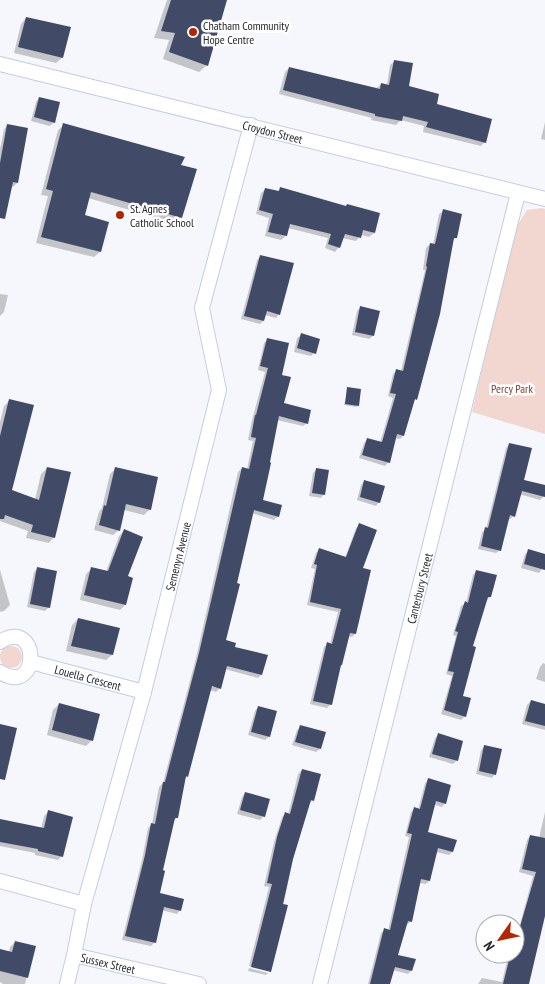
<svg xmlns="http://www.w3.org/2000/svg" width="545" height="984" font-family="'PT Sans Narrow',sans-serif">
<rect width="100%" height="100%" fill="#f6f7fc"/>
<path fill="#f2d7d0" d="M542 208 545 209V434L472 412 515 229 527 210Z
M0 657a11 11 0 1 1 22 0a11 11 0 1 1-22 0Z"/>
<path fill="#0003" d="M167 0H225L207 65 199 72 163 59 169 40 154 38Z
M26 18 62 58 56 63 14 53 21 24Z
M395 61 407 87 485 142 481 146 423 132 424 126 401 120 396 125 371 120 372 118 279 94 285 72 289 68 377 88 381 84 387 85 390 65Z
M39 98 54 122 50 126 31 121 36 102Z
M545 122V140L541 139Z
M8 125 17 183 13 187 11 186 0 203V149L4 129Z
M64 125 180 166 181 217 175 223 88 198 83 215 100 252 94 257 36 243 48 196 41 195 58 130Z
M266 189 277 192 280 189 374 233 369 237 361 235 356 241 342 238 339 247 335 252 325 248 328 238 288 228 286 236 281 240 265 236 269 218 256 214 261 193Z
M443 211 456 238 453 240 416 399 413 401 403 436 400 439 395 438 389 462 385 466 359 458 364 443 367 440 380 443 393 398 388 396 393 374 397 370 401 371 425 270H423L426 248 430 244 433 245 439 214Z
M261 256 279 314 276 318 265 315 263 321 260 324 241 319 257 260Z
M0 294 8 295 4 312 0 316Z
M361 307 373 336 369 339 352 335 357 311Z
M301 335 314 353 311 356 294 352 297 338Z
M268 339 280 375 283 404 307 423 303 426 277 420 262 500 278 516 274 520 252 513 225 641 261 675 258 678 225 669 220 688 216 692 210 690 187 777 184 780 177 818 172 822 161 871 158 894 180 910 177 914 161 910 154 943 151 946 122 940 142 860 148 828 152 824 159 787 163 783 196 658 238 472 242 468 247 469 253 441 248 440 252 420 265 372 258 370 264 343Z
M348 388 358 405 356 407 344 405Z
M10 400V491L35 500 41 474 47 468 54 537 49 543 26 538 28 531 0 521V422L4 406Z
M510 444 523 480 545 486V491L544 496 540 500 519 494 514 516 510 519H507L500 550 496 553 478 549 482 532 486 529 506 448Z
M115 469 150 509 144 515 124 510 119 530 113 535 94 530 99 512 102 508 110 474Z
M317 469 324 494 321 498 309 496 313 473Z
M364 482 379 502 376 506 357 500 361 485Z
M359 525 362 569 355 634 352 637 348 636 331 704 327 708 310 704 324 647 327 644H330L338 612 307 605 315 569 311 568 316 553 319 549 345 558 356 528Z
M124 531 127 577 131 578 125 605 120 610 80 600 86 574 91 569 106 572 119 536Z
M529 551 545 555 542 569 539 573 521 568 525 554Z
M37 569 49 607 45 611 27 607 34 572Z
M0 570 10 605 4 611 0 612Z
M476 571 490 597 486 601 471 647 462 697 465 716 461 720 441 714 452 676 446 674 456 636 453 635 461 606 466 603 473 575Z
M78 619 118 629 112 655 106 660 66 651 72 625Z
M543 663 545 664V682L536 679 540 667Z
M531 701 545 705V730L522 724 527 705Z
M59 704 92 740 86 746 47 735 53 710Z
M258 707 269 737 265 740 248 735 255 711Z
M300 727 320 749 316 752 292 745 297 730Z
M438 735 457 760 453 764 429 757 435 738Z
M485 746 495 774 492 778 476 774 481 750Z
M302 770 313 800 309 804 293 859 269 972V970L249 966 269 887 264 886 274 842 282 817 285 814 288 815 298 774Z
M428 780 445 803 442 807 433 804 427 833 455 841 452 852 449 855 436 852 429 881 426 884 419 883 411 921 408 924H405L396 956 411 971 408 974 393 970 389 984H368L381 933 385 930 388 931 409 837 405 836 411 812 414 809 418 810 425 783Z
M245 793 264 816 260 820 237 814 242 797Z
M48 812 62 856 58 860 35 855V853L0 846V821L41 829 44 816Z
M545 812V912L527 984H478L482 978 502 982 507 961 511 957 512 954H515V943L533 876 519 872 527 840 530 836 539 838Z
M15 942 34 947 25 984H3L0 982V951L9 952 10 947Z
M249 968 268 973 266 975 248 971Z"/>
<path fill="#414a67" d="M171 0H227L208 66 169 52 175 33 161 31Z
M26 17 71 27 63 58 18 47Z
M394 60 413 63 409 86 439 94 437 104 492 119 486 143 426 127 428 122 403 116 402 121 375 116V114L283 90 289 67 380 89 381 83 389 85Z
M39 97 60 102 55 123 34 117Z
M63 123 185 157 181 165 197 169 182 218 91 192 85 215 109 222 101 252 41 237 53 191 46 189Z
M7 124 28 128 18 183 13 182 5 219 0 218V163Z
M280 187 346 206 347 204 380 213 375 233 363 230 361 238 345 234 340 248 328 244 331 234 290 224 287 236 268 232 273 214 259 210 265 188 279 191Z
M443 209 462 214 457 238H454L440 314 417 400 415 399 404 436 397 434 390 463 362 455 367 438 382 442 396 394 390 393 396 369 403 371 427 267 426 266 430 243 435 244Z
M260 255 294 263 280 315 267 311 264 321 244 316Z
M360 306 380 311 374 336 355 332Z
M301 333 320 339 316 354 297 348Z
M267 338 289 343 282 375 291 377 284 403 311 410 308 424 279 416 270 462 271 463 263 500 282 505 279 517 254 510 237 583 240 584 226 640 236 643 235 647 268 655 262 675 227 666 221 689 212 686 188 777 186 776 178 818H175L163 870 165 871 160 893 184 899 181 911 164 907 156 943 125 936 145 855 151 823 155 824 163 782H165L199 653 242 467 249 469 256 438 251 437 255 415H256L268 368 260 366Z
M347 387 361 389 359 406 345 404Z
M9 399 34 405 12 490 39 500 47 467 71 472 55 538 31 532 33 525 5 515 4 519H0V436Z
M509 443 532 448 524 480 545 485V497L522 491 515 517 510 515 501 551 481 546 485 527 488 528Z
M115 467 158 477 151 510 126 504 120 531 99 525 104 505 106 506Z
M316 468 329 470 325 495 312 493Z
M364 480 385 486 380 503 360 497Z
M359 523 377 530 363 568 371 570 356 634 350 633 342 665H341L332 705 313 701 327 642 332 644 341 609 310 602 317 565 314 564 319 548 346 557Z
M124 529 143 537 128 576 133 578 126 605 84 595 91 567 108 571Z
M528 549 545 554V570L524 564Z
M37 567 57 571 50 608 30 604Z
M476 570 497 575 491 597H488L473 646 476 647 463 696 471 698 466 717 444 710 454 672 448 671 458 632 455 631 465 601 468 603Z
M78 618 120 628 113 655 71 646Z
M531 700 545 704V726L525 721Z
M59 703 100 714 93 741 52 730Z
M258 706 277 711 270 737 251 732Z
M0 724 17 728 5 780 0 779Z
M300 725 326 732 321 749 295 742Z
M438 733 463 741 458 761 432 754Z
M484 745 502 749 496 775 479 771Z
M302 769 321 774 314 801 311 800 293 859 283 904 288 905 271 972 251 967 272 884 267 883 277 837 285 812 290 814Z
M428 778 451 785 446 804 436 801 428 832 457 840 453 852 438 848 430 881 421 879 412 922 408 921 398 955 416 959 412 971 395 967 390 984H370L384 928 390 930 412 834 407 833 414 807 420 809Z
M245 792 270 799 265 817 240 810Z
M48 810 73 817 63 857 38 851V849L0 842V819L44 828Z
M530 835 545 838V916L529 984H503L510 956H513L515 954 519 930 536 872 522 869Z
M15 941 36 946 28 978 0 971V949L12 952Z"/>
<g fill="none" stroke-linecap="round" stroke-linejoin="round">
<g stroke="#c4cce2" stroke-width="16">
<g id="minor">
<path id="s1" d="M0 64 545 199"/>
<path d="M0 642C40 616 41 698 0 672"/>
<path id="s2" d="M31 662 144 692"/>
<path d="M0 881 84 904"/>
<path id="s3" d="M74 955 199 984"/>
<path id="s4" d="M67 984 74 955 84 904 144 692 219 390 202 308 251 125"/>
<path id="s5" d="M320 984 518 193"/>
</g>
</g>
<use href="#minor" stroke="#fff" stroke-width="14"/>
</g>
<g fill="#b22701" stroke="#fff" stroke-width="2">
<circle cx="193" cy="32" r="5"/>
<circle cx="120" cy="215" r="5"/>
</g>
<g text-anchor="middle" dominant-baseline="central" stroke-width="5" stroke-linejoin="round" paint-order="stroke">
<g font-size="12" fill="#24272f" stroke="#fff" text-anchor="start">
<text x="203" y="25">Chatham Community<tspan x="203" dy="14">Hope Centre</tspan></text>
<text x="130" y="208">St. Agnes<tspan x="130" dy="14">Catholic School</tspan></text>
</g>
<g font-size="12" fill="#24272f" stroke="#fff">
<text stroke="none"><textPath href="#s1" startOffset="281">Croydon Street</textPath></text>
<text stroke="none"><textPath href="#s4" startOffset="442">Semenyn Avenue</textPath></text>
<text stroke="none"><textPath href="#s5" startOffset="408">Canterbury Street</textPath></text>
<text stroke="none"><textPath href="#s2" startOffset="59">Louella Crescent</textPath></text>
<text stroke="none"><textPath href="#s3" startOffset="35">Sussex Street</textPath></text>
</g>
<g font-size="12" fill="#7d4639" stroke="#fff">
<text x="512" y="388">Percy Park</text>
</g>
</g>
<g transform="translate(500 939) rotate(237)"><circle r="24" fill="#ffffff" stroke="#a7a9ac"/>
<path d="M0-4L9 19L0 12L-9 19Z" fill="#b22701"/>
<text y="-8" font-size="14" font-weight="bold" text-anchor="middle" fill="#24272f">N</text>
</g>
</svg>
